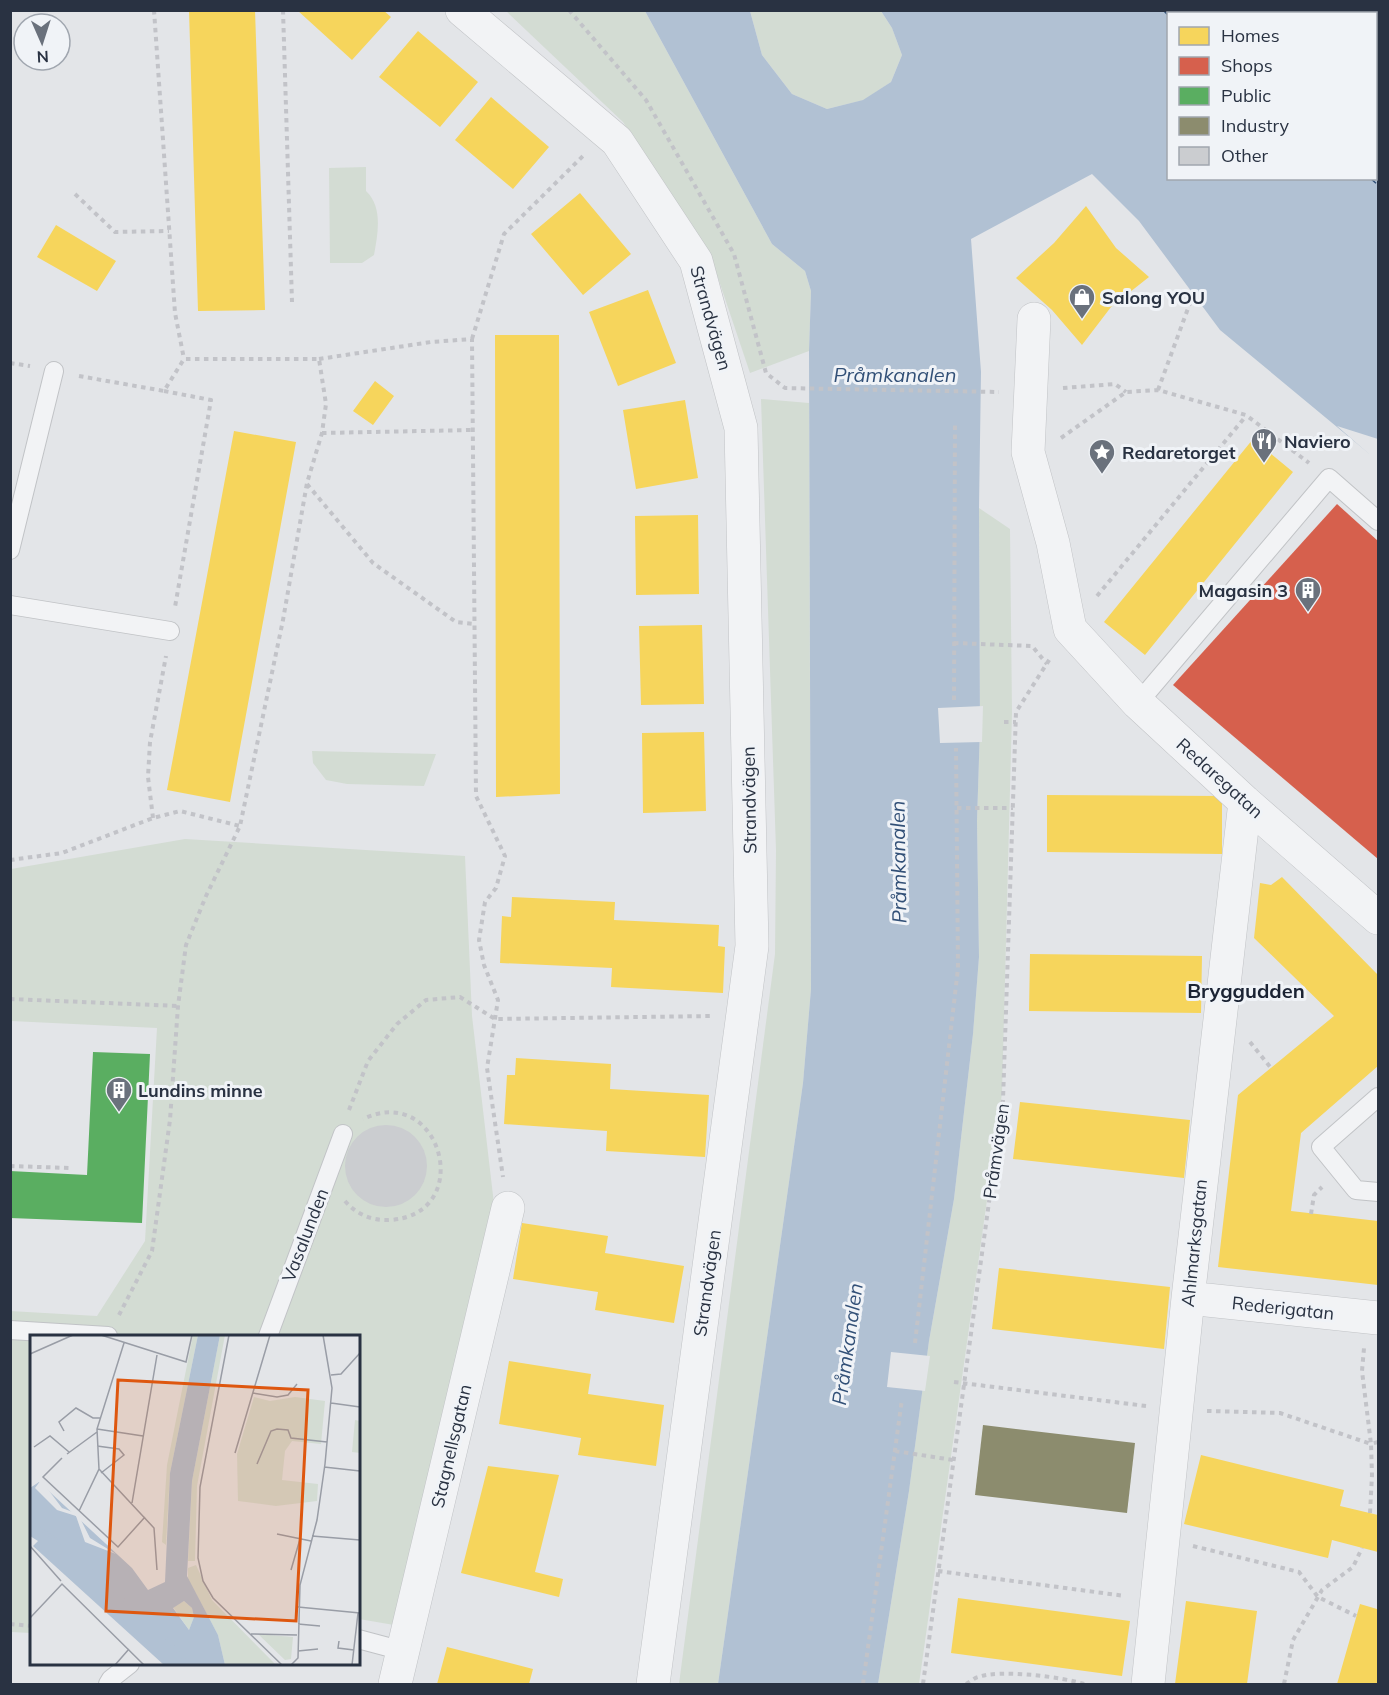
<svg xmlns="http://www.w3.org/2000/svg" width="1389" height="1695" font-family="Mulish,sans-serif">
<rect width="100%" height="100%" fill="#e3e5e8"/>
<path fill="#d3dcd3" d="M506 11H645L772 244 805 271 811 291 809 351 750 373 711 257 623 122Z
M750 11H881L892 28 902 55 891 82 864 100 827 109 792 94 762 55Z
M366 167V191C383 207 378 233 374 255L362 263H330L329 168Z
M761 399 809 403 811 989 803 1083 718 1684H679L775 954 776 850Z
M979 508 1010 529 1012 713 1002 1093 919 1684H878L909 1491 929 1341 954 1199 973 1034 979 957 977 821 980 728Z
M312 751 436 754 424 786 347 784 326 780 313 763Z
M185 839 465 856 472 1016 494 1204 394 1625 359 1619 358 1336H32L31 1633 11 1632 10 1311 97 1316 145 1241 157 1028 11 1021V869Z"/>
<path fill="#b1c1d3" fill-rule="evenodd" d="M645 11H750L762 55 792 94 827 109 863 100 891 82 902 55 892 28 881 11H1378V461L1220 330 1139 221 1092 174 971 239 981 372 979 508 980 728 977 821 979 957 973 1034 954 1199 929 1341 909 1491 878 1684H718L803 1083 811 989 809 351 811 291 805 271 772 244ZM1168 14H1376V178H1168Z"/>
<path fill="#e3e5e8" d="M1337 426 1378 439V464L1369 457V454Z
M983 706 982 742 940 743 938 708Z
M891 1352 930 1356 925 1391 887 1387Z"/>
<path fill="#f6d55c" d="M189 10H255L265 310 198 311Z
M297 10H383L391 17 352 60Z
M418 31 478 82 440 127 379 77Z
M491 97 549 147 513 189 455 140Z
M580 193 631 254 583 295 531 234Z
M1086 206 1116 248 1149 277 1111 307 1082 345 1052 310 1016 278 1054 243Z
M56 225 116 261 97 291 37 257Z
M648 290 676 363 618 386 589 312Z
M495 335H559L560 794 496 797Z
M375 381 394 396 373 425 353 411Z
M685 400 698 478 636 489 623 410Z
M234 431 296 442 230 802 167 790Z
M1253 439 1293 472 1145 655 1104 622Z
M698 515 699 594 636 595 635 516Z
M702 625 704 704 641 705 639 626Z
M704 732 706 811 643 813 642 733Z
M1047 795 1222 796V854L1047 852Z
M1282 877 1378 975V1066L1301 1133 1291 1211 1378 1221V1285L1218 1267 1238 1095 1334 1016 1254 938 1260 883 1271 885Z
M512 897 615 902 614 920 719 925 718 946 725 947 723 993 611 987 612 968 500 963 502 916 511 917Z
M1030 954 1202 956 1201 1013 1029 1011Z
M516 1058 611 1064 610 1089 709 1095 705 1157 606 1151 607 1131 504 1124 507 1075H515Z
M1020 1102 1190 1120 1184 1178 1013 1159Z
M522 1223 608 1236 605 1253 684 1266 674 1323 595 1310 598 1292 513 1279Z
M999 1268 1170 1287 1164 1349 992 1329Z
M509 1361 591 1374 588 1394 664 1405 656 1466 578 1455 581 1438 499 1424Z
M1201 1455 1344 1490 1340 1506 1378 1515V1552L1332 1540 1328 1558 1184 1524Z
M488 1466 559 1475 535 1572 563 1579 559 1597 461 1573Z
M958 1598 1130 1621 1122 1676 951 1653Z
M1186 1601 1257 1611 1247 1684H1175Z
M1360 1604 1377 1609 1378 1604V1684H1337Z
M447 1647 533 1669 529 1684H437Z"/>
<path fill="#d6604d" d="M1337 504 1378 541V859L1173 685Z"/>
<path fill="#5aae61" d="M93 1052 150 1054 142 1223 10 1218V1171L87 1175Z"/>
<path fill="#8c8c6e" d="M983 1425 1135 1443 1127 1513 975 1495Z"/>
<g fill="none" stroke-linecap="round" stroke-linejoin="round">
<path stroke="#325077" stroke-width="1.5" stroke-dasharray="8 6" stroke-linecap="butt" d="M1163 10 1168 15
M1370 178 1378 185"/>
</g>
<path fill="#cbcdd0" d="M345 1166a41 41 0 1 1 82 0a41 41 0 1 1-82 0Z"/>
<g fill="none" stroke-linecap="round" stroke-linejoin="round">
<g stroke="#c1c3c6" stroke-width="20">
<path id="service" d="M10 550 54 371
M10 605 170 631
M1138 703 1329 478 1378 521
M1378 1097 1321 1147 1356 1190 1378 1192
M10 1330 108 1336
M268 1336 343 1134
M358 1639 403 1651
M108 1684 111 1679 130 1664"/>
</g>
<g stroke="#c1c3c6" stroke-width="34">
<path id="minor" d="M462 10 617 141 696 261 741 428 752 946 653 1684
M1034 319 1028 452 1053 543 1070 629 1138 703 1245 802 1378 918
M1188 1298 1378 1318
M395 1684 508 1208
M1148 1684 1188 1298 1245 802"/>
</g>
<path stroke="#c2c3c8" stroke-width="4" stroke-dasharray="4.5 4.5" stroke-linecap="butt" d="M154 10 175 313 184 359
M283 10 292 302
M569 10 646 100 734 254 766 373 785 388 999 392
M75 194 115 232 169 231
M472 339 504 234 583 156
M319 359 431 342 472 339 476 796 505 856 496 888 485 902 479 940 484 965 498 1000 487 1068 503 1177
M10 363 30 366
M79 376 164 391 184 359H319L326 404 322 433 307 483 283 620 240 826 206 896 186 945 178 1006 170 1120 152 1251 119 1315
M1063 388 1115 384 1126 392
M1158 390 1190 303
M164 391 211 400 175 607
M322 433 472 430
M1061 438 1126 392 1158 390 1246 415 1309 463
M307 484 373 563 456 622 475 624
M1097 596 1246 416
M954 643 1032 646 1047 664
M954 700 955 421
M1004 722H1016
M957 808H1013
M153 818 148 777 150 742 166 656
M10 860 62 853 153 818 180 811 240 826
M10 999 178 1006
M1250 1042 1271 1068
M349 1110 368 1061 397 1024 426 1000 460 997 495 1019 710 1016
M10 1166 70 1168
M345 1201C356 1214 372 1221 389 1220 477 1216 442 1081 363 1119
M1311 1214 1314 1195 1322 1187
M915 1343 958 968 956 748
M954 1382 1146 1406
M1207 1411 1280 1413 1371 1444 1362 1371 1364 1348
M895 1451 953 1460
M1370 1513 1372 1475 1371 1444 1378 1442
M1193 1546 1299 1572 1318 1597 1356 1616
M938 1571 1125 1596
M10 1624 32 1626
M863 1684 902 1399
M923 1684 1003 1100 1016 712 1051 657
M966 1684C970 1682 974 1678 978 1677 1000 1669 1063 1677 1084 1684
M1284 1684 1293 1640 1322 1590 1353 1567 1362 1548"/>
<use href="#service" stroke="#f2f3f5" stroke-width="18"/>
<use href="#minor" stroke="#f2f3f5" stroke-width="33"/>
</g>
<defs>
<g id="shop-pin" transform="scale(1.35)"><path d="M0 17L-7.5 6A9.5 9.5 0 1 1 7.5 6Z" fill="#6a717c" stroke="#f0f3f7"/><path d="M-5-2.5h2.3a2.7 3.5 0 0 1 5.4 0H5L5.5 6h-11ZM-1.5-2.5h3a1.5 2.3 0 0 0-3 0Z" fill="#fff"/></g>
<g id="restaurant-pin" transform="scale(1.35)"><path d="M0 17L-7.5 6A9.5 9.5 0 1 1 7.5 6Z" fill="#6a717c" stroke="#f0f3f7"/><path d="M-5-6h1v4h1v-4h1v4h1v-4h1v5L-1.5 .5V6h-2V.5L-5-1ZM5-6V6H3V1.5H1.5Q1.5-4 5-6Z" fill="#fff"/></g>
<g id="sight-pin" transform="scale(1.35)"><path d="M0 17L-7.5 6A9.5 9.5 0 1 1 7.5 6Z" fill="#6a717c" stroke="#f0f3f7"/><path d="M0-6L1.8-2.2L6-1.7L2.9 1.2L3.7 5.4L0 3.3L-3.7 5.4L-2.9 1.2L-6-1.7L-1.8-2.2Z" fill="#fff"/></g>
<g id="building-pin" transform="scale(1.35)"><path d="M0 17L-7.5 6A9.5 9.5 0 1 1 7.5 6Z" fill="#6a717c" stroke="#f0f3f7"/><path d="M-4-6H4V6H1V3H-1V6H-4ZM-2.5-4.3h1.7v1.8h-1.7ZM.8-4.3h1.7v1.8H.8ZM-2.5-1h1.7V.8h-1.7ZM.8-1h1.7V.8H.8Z" fill="#fff"/></g>
</defs>
<g fill-rule="evenodd">
<use href="#shop-pin" x="1082" y="297"/>
<use href="#restaurant-pin" x="1264" y="441"/>
<use href="#sight-pin" x="1102" y="452"/>
<use href="#building-pin" x="1308" y="590"/>
<use href="#building-pin" x="119" y="1090"/>
</g>
<g text-anchor="middle" dominant-baseline="central" stroke-width="6" stroke-linejoin="round" paint-order="stroke">
<g font-size="18" font-weight="bold" fill="#293242" stroke="#f0f3f7" text-anchor="start">
<text x="1102" y="297">Salong YOU</text>
<text x="1284" y="441">Naviero</text>
<text x="1122" y="452">Redaretorget</text>
<text x="1288" y="590" text-anchor="end">Magasin 3</text>
<text x="138" y="1090">Lundins minne</text>
</g>
<g font-size="18" fill="#293242" stroke="#f0f3f7">
<text transform="translate(711 318) rotate(74)">Strandvägen</text>
<text transform="translate(1220 778) rotate(42)">Redaregatan</text>
<text transform="translate(749 800) rotate(-91)">Strandvägen</text>
<text transform="translate(996 1151) rotate(-82)">Pråmvägen</text>
<text transform="translate(305 1235) rotate(-69)">Vasalunden</text>
<text transform="translate(1194 1243) rotate(-84)">Ahlmarksgatan</text>
<text transform="translate(707 1283) rotate(-82)">Strandvägen</text>
<text transform="translate(1283 1308) rotate(6)">Rederigatan</text>
<text transform="translate(451 1446) rotate(-77)">Stagnellsgatan</text>
</g>
<g font-size="20" font-style="italic" fill="#325077" stroke="#f0f3f7">
<text x="895" y="374">Pråmkanalen</text>
<text transform="translate(898 862) rotate(-91)">Pråmkanalen</text>
<text transform="translate(847 1344) rotate(-82)">Pråmkanalen</text>
</g>
<g font-size="20" font-weight="bold" fill="#1b2333" stroke="#f0f3f7">
<text x="1246" y="990">Bryggudden</text>
</g>
</g>
<g transform="translate(30 1335)">
<rect width="330" height="330" fill="#e3e5e8"/>
<path d="M163 0H168L140 138 136 210 132 207 137 130ZM190 0H195L167 151 165 226H158L162 146ZM224 62 240 66 265 62 295 66 291 109 262 106 255 116 252 145 288 149 287 166 246 171 208 166 207 119ZM325 85 330 86V118L322 117ZM166 230 182 265 246 330H195L188 300 158 244V233ZM154 266 162 273 164 282 159 295 143 272ZM228 299 263 302 261 324 255 325Z" fill="#d3dcd3"/>
<path d="M168 0H190L162 146 157 241 188 300 195 330H134L3 211 8 206 0 201V153L9 147 102 233 118 255 135 247 140 138ZM154 266 162 273 164 282 159 295 143 273Z" fill="#b1c1d3" fill-rule="evenodd"/>
<path d="M11 145 32 173 48 179 60 203 86 219 55 207 46 181 27 175 5 153Z" fill="#e3e5e8"/>
<path fill="none" stroke="#b1c1d3" stroke-width="3" d="M0 194H10L31 208 137 304 159 330"/>
<path fill="none" stroke="#999da6" stroke-width="1.5" d="M71 0 156 27 162 0M199 0 170 152 168 223 173 246 183 263 252 330M0 19 43 0M301 40 311 39 330 18M223 58 247 62 258 60 267 49M301 68 330 72M67 94 113 101M34 96 29 87 46 73 63 83H70M67 111 89 114 94 120 71 138M4 112 20 101 39 117M205 118 240 0M37 119 67 97M32 123 13 142 88 212 115 182M227 129 241 96 247 94 258 95 261 103 297 107M294 132 330 136M69 134 124 193 127 235M102 168 127 20M49 176 69 134 67 94 94 8M247 199 281 206M282 201 330 205M0 211 31 246M261 235 270 204M268 272 330 278M0 283 32 249 114 330M268 289 290 291M221 299 267 300M309 306 308 313 324 315M268 316 288 314M85 330 99 314M261 330 268 323 270 250 287 185 295 129 302 53 293 0M322 330 328 278"/>
<path fill="#de570f" fill-opacity="0.15" stroke="#de570f" stroke-width="3" d="M88 45 278 55 266 286 76 276Z"/>
<rect width="330" height="330" fill="none" stroke="#293242" stroke-width="3"/>
</g>
<rect width="1389" height="1695" fill="none" stroke="#293242" stroke-width="24"/>
<rect x="1167" y="12" width="210" height="168" fill="#f0f3f7" stroke="#a0a6af" stroke-width="1.5"/>
<rect x="1179" y="27" width="30" height="18" fill="#f6d55c" stroke="#a0a6af" stroke-width="1.5"/>
<text x="1221" y="42" font-size="18" fill="#293242">Homes</text>
<rect x="1179" y="57" width="30" height="18" fill="#d6604d" stroke="#a0a6af" stroke-width="1.5"/>
<text x="1221" y="72" font-size="18" fill="#293242">Shops</text>
<rect x="1179" y="87" width="30" height="18" fill="#5aae61" stroke="#a0a6af" stroke-width="1.5"/>
<text x="1221" y="102" font-size="18" fill="#293242">Public</text>
<rect x="1179" y="117" width="30" height="18" fill="#8c8c6e" stroke="#a0a6af" stroke-width="1.5"/>
<text x="1221" y="132" font-size="18" fill="#293242">Industry</text>
<rect x="1179" y="147" width="30" height="18" fill="#cbcdd0" stroke="#a0a6af" stroke-width="1.5"/>
<text x="1221" y="162" font-size="18" fill="#293242">Other</text>
<g transform="translate(42 42) rotate(177)"><circle r="28" fill="#f0f3f7" stroke="#a0a6af" stroke-width="1.5"/>
<path d="M0-4.5L10 22L0 15L-10 22Z" fill="#6a717c"/>
<text y="-9" font-size="16" font-weight="bold" text-anchor="middle" fill="#293242">N</text>
</g>
</svg>
